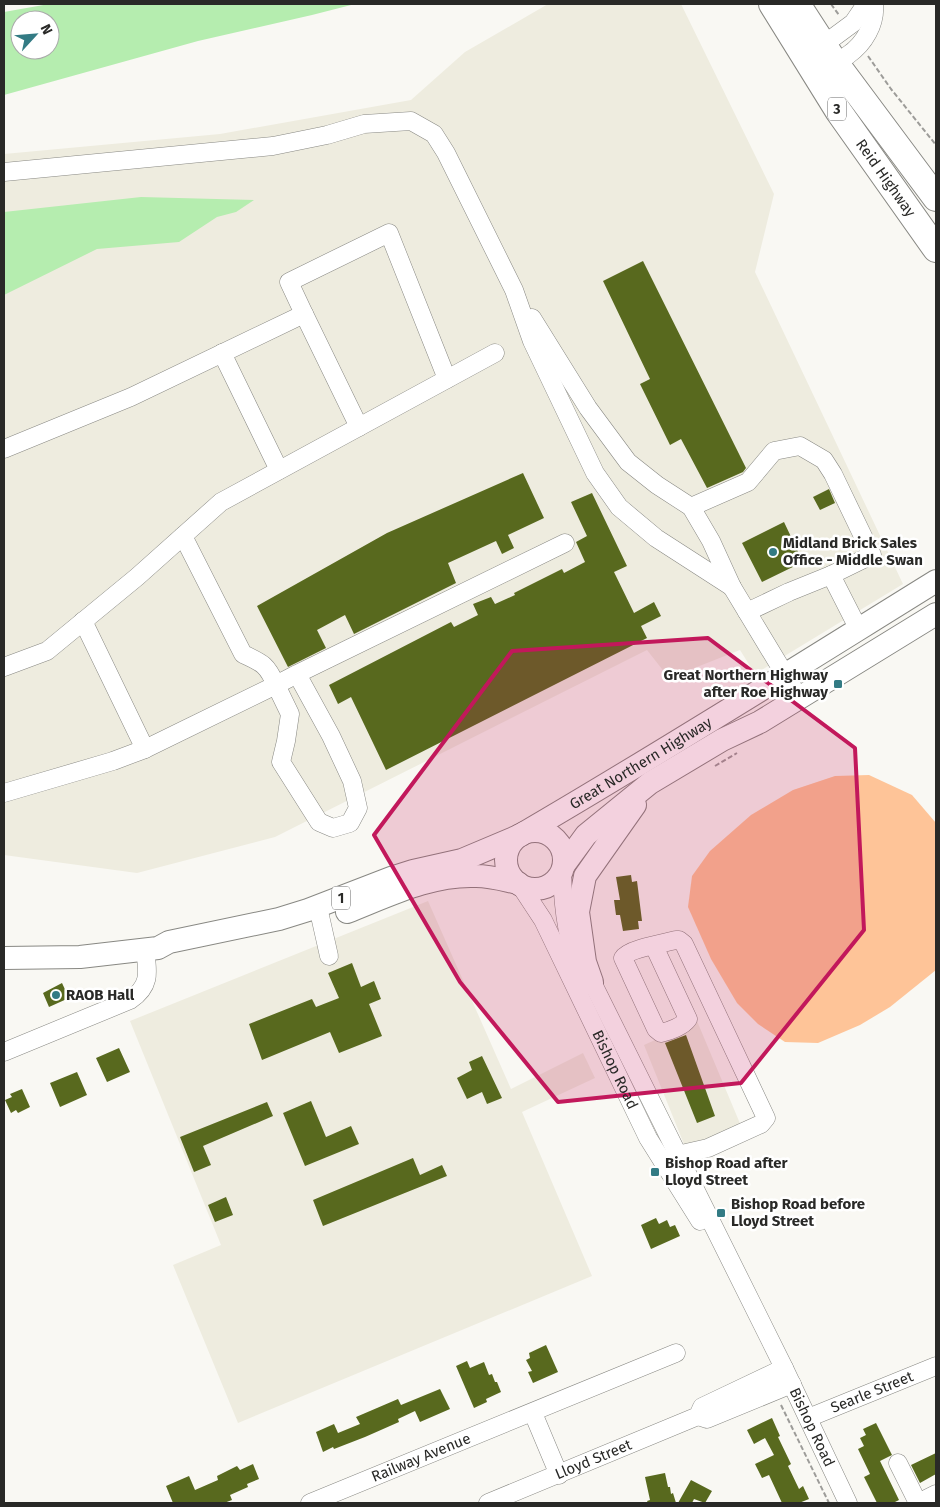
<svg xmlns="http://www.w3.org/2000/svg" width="940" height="1507" font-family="'Fira Sans',sans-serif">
<rect width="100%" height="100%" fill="#f9f8f3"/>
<path fill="#eeecdf" d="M548 4H681L774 194 755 272 903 584 755 674 740 650 669 678 647 650 275 837 137 873 4 855V154L220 134 411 100 465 52Z
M428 901 511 1089 583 1053 595 1078 522 1112 592 1276 238 1423 173 1265 221 1245 130 1021Z
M697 1021 744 1133 690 1159 644 1045Z"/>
<path fill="#fec498" d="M869 775 912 795 936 823V970L890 1007 860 1025 818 1043 785 1042 758 1024 737 1003 711 959 688 907 692 876 710 851 751 815 793 790 835 776Z"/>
<path fill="#b5edaf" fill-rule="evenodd" d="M49 4H355L312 15 198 41 4 95V12ZM20 20H50V50H20Z
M141 197 254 200 236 212 217 217 179 242 97 249 4 295V212Z"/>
<path fill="#58691e" d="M643 261 746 468 743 472 707 488 681 439 670 445 640 384 650 379 603 281Z
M523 473 544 518 508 535 514 548 502 554 496 541 448 563 456 583 354 634 345 615 317 630 326 648 288 667 257 606 387 533Z
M829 489 835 503 820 510 813 497Z
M592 493 627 566 614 572 634 613 654 602 661 616 641 626 647 638 386 770 351 697 338 704 329 685 451 622 454 627 478 615 473 604 491 597 495 604 515 595 514 593 562 569 564 573 585 562 576 542 587 536 571 502Z
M784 522 803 562 762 582 742 543Z
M631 875 632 882 637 881 642 921H638L639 929 623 931 620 915H616L614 900H620L616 877Z
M352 963 361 987 374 981 381 999 369 1004 382 1036 339 1053 330 1032 262 1060 249 1024 312 999 316 1007 339 998 328 973Z
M62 983 69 998 49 1007 43 993Z
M686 1035 715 1116 697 1123 665 1043Z
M119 1048 130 1072 107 1082 96 1058Z
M482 1056 502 1098 487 1104 482 1092 467 1099 457 1078 472 1070 469 1062Z
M77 1072 87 1095 60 1107 50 1083Z
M22 1089 30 1107 18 1113 16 1110 11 1113 5 1100 12 1097 10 1094Z
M311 1101 326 1137 351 1126 359 1144 305 1166 283 1113Z
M267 1102 273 1116 203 1146 211 1165 194 1172 180 1137Z
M413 1158 420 1175 442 1165 447 1176 323 1226 313 1200Z
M226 1197 233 1215 215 1222 208 1205Z
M656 1218 659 1224 667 1220 670 1227 675 1225 680 1236 651 1249 641 1225Z
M546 1345 558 1372 533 1383 528 1372 532 1371 526 1360 530 1358 529 1353Z
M467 1361 470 1368 484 1362 489 1375 492 1374 495 1382H497L501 1392 486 1399 487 1402 474 1408 456 1366Z
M440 1389 450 1409 420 1422 415 1411 398 1419 399 1422 365 1437 334 1449 333 1447 323 1452 316 1432 334 1424 338 1433 360 1424 356 1417 398 1399 401 1405Z
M772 1418 780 1436 778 1437 791 1464 788 1466 799 1489 803 1486 809 1499 799 1503H782L769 1475 762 1478 755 1464 774 1455 765 1438 754 1444 747 1430Z
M876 1423 892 1455 880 1461 899 1500 893 1503H877L864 1477 870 1474 858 1449 864 1446 860 1438 866 1435 863 1429Z
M936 1453V1474L920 1483 911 1465Z
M253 1464 259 1479 247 1484 248 1487 230 1495 232 1500 224 1503H173L166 1486 189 1476 195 1490 218 1480 217 1476 237 1466 240 1470Z
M665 1473 668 1487H670L671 1494 673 1493 676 1503H648L647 1501 650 1500 645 1477Z
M691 1480 712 1491 705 1503 694 1499 692 1503H678Z"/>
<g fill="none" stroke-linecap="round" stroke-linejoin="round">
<g stroke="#888883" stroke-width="19">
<g id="minor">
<path d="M815 51 853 23 866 4"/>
<path d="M827 66C834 62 842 60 848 55 864 44 876 24 874 4"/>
<path d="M4 172 273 146 327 135 364 124 411 121 434 134 446 153 514 290 532 341 595 473 619 507 656 538 732 587"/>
<path d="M304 314 359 427"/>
<path d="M532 318 588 408 628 462 657 485 691 507 711 541 732 587 799 698"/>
<path d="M222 353 279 470"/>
<path d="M4 449 131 397 304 314 289 282 389 233 447 379"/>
<path d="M691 507 748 482 774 451 800 446 824 460 833 474 872 555 831 575"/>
<path d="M747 612 789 592 831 575 859 630"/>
<path d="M83 621 145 749 276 685C267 665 263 663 243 654L183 536"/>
<path d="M4 667 47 651 137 577 221 502 495 353"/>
<path d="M297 674 331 736 352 781 358 808 350 823 333 828 319 822 281 762 286 741 290 714 276 685 297 674 565 543"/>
<path d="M4 793 113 761 145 749"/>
<path id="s1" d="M562 872C563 912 568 945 584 983L587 984 592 982 784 1368 848 1503"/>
<path id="s2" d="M520 885 543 920 648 1138 700 1221"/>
<path d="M318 907 329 956"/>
<path d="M654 946 688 1019C683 1026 670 1031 661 1033L656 1029 623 958C628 949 664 943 676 940H679L684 944 766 1118 761 1124 708 1148 677 1155 663 1162"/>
<path d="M4 1052 130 1000C151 986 148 972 145 950"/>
<path d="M533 1413 559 1475"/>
<path d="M698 1416 707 1419 792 1384"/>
<path id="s3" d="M808 1418 936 1366"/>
<path d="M898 1463 918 1503 936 1494"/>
<path id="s4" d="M310 1503 676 1353"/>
<path id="s5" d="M488 1503 698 1416 702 1407 784 1368"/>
</g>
</g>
<g stroke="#888883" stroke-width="24">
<g id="major">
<circle cx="535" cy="860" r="29"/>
<path id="s6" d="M524 833C663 752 799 666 936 581"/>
<path d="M564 865 586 835 650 783 722 740 760 722 936 614"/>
<path d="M347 912C388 896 431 874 476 876 491 876 504 880 518 883"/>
<path d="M4 958 80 957 158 948 169 942 279 919 308 910 391 878 413 871 462 860 521 835"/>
<path d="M592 982 585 962 578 912 585 876 635 805"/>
</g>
</g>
<g stroke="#888883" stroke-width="28">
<g id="highway">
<path id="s7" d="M772 4 839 112 936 249"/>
<path d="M797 4 834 61 936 198"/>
</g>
</g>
<path stroke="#9d9c99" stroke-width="2" stroke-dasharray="5 2.5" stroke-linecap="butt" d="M831 4 839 15
M868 56 891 89 936 145
M715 766 737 753
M781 1405 829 1503"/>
<use href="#minor" stroke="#fff" stroke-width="18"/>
<use href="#major" stroke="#fff" stroke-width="22"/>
<use href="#highway" stroke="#fff" stroke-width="26"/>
</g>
<path fill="#c2185b" fill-opacity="0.2" stroke="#c2185b" stroke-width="4" stroke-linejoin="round" d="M708 638 855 748 864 930 741 1083 558 1102 460 982 374 835 512 651Z"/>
<g fill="#337b84" stroke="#fff" stroke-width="2">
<circle cx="773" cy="552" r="5"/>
<rect x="833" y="679" width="10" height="10" rx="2.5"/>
<circle cx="56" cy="995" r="5"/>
<rect x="650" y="1167" width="10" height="10" rx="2.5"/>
<rect x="716" y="1208" width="10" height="10" rx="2.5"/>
</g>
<g text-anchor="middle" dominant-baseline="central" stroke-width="5" stroke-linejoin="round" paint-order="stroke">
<g fill="#fff" stroke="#696968" stroke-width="1">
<rect x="828" y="97.5" width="18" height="23" rx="4"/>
<rect x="332" y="886.5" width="18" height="23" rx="4"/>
</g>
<g font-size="14" font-weight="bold" fill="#292927">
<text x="837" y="109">3</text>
<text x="341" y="898">1</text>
</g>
<g font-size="15" fill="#292927" stroke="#fff">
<text stroke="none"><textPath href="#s7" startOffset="208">Reid Highway</textPath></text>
<text stroke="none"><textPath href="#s6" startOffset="136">Great Northern Highway</textPath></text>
<text stroke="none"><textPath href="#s2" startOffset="208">Bishop Road</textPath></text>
<text stroke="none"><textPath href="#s3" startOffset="69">Searle Street</textPath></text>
<text stroke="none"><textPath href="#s1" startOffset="619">Bishop Road</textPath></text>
<text stroke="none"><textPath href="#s4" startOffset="120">Railway Avenue</textPath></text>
<text stroke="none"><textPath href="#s5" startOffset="114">Lloyd Street</textPath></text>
</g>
<g font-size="15" font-weight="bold" fill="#292927" stroke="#fff" text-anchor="start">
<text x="783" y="543">Midland Brick Sales<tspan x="783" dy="17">Office - Middle Swan</tspan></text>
<text x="828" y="675" text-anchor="end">Great Northern Highway<tspan x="828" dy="17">after Roe Highway</tspan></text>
<text x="66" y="995">RAOB Hall</text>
<text x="665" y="1163">Bishop Road after<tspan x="665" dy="17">Lloyd Street</tspan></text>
<text x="731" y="1204">Bishop Road before<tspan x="731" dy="17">Lloyd Street</tspan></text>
</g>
</g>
<rect width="940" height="1507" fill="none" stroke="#292927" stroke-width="10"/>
<g transform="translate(35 35) rotate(64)"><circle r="24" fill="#ffffff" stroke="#a9a9a9"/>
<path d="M0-4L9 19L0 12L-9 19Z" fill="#337b84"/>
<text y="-8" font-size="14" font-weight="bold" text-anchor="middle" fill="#292927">N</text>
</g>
</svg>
